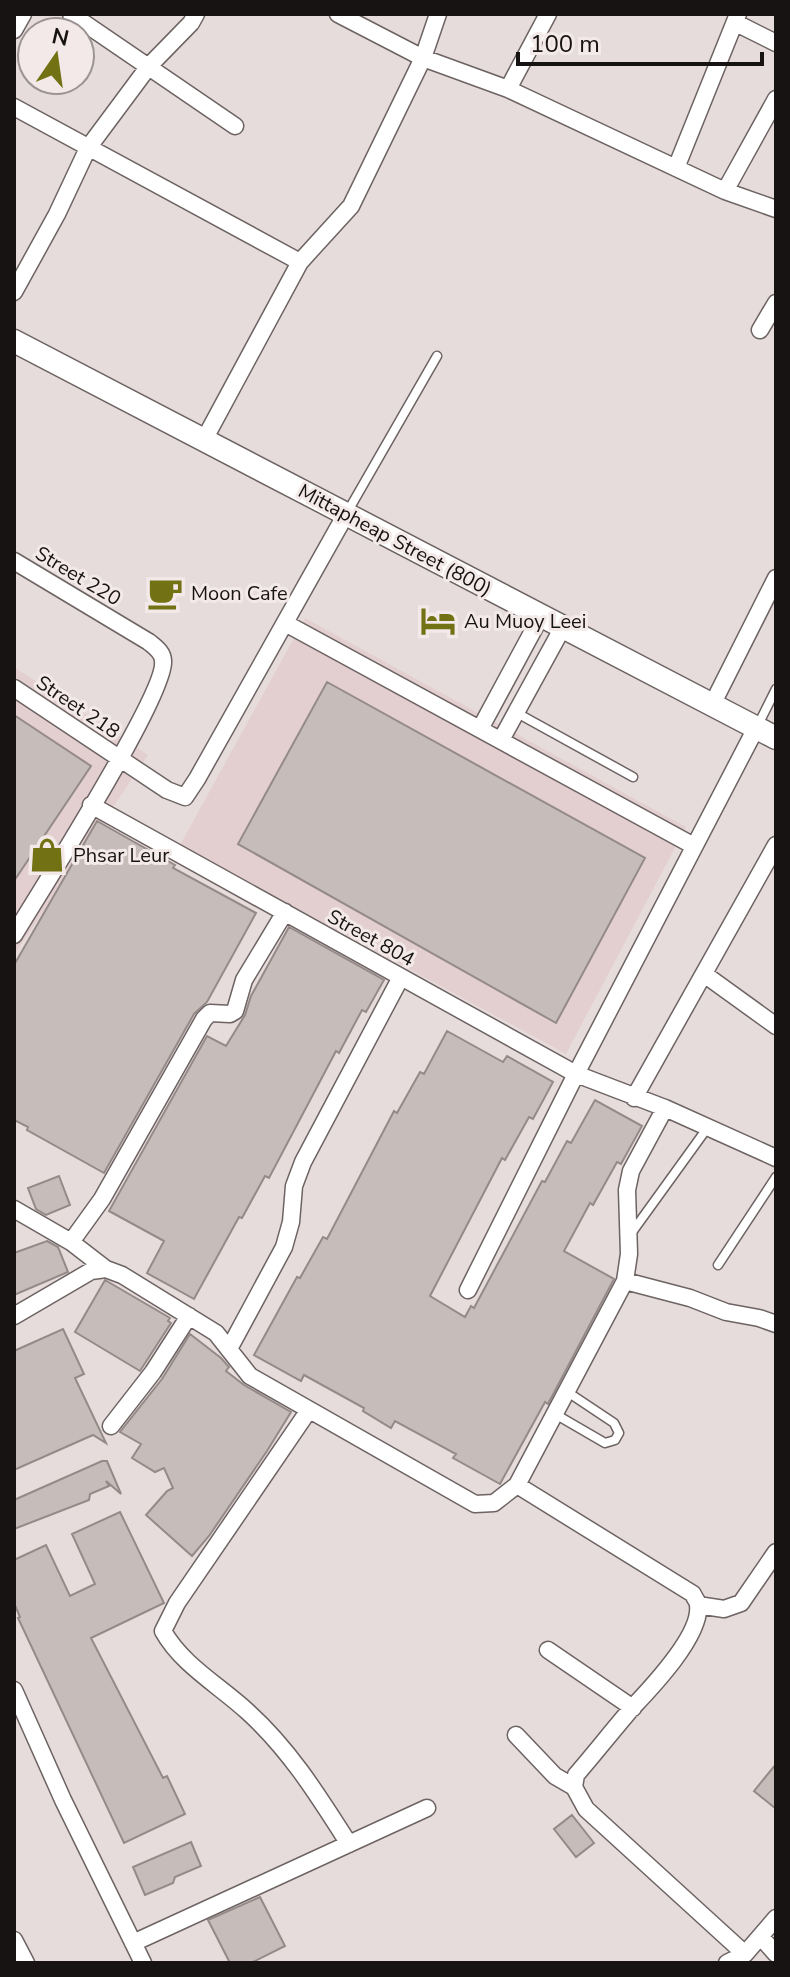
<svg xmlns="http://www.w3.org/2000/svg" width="790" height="1977" font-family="'Nunito Sans',sans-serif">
<rect width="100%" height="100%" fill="#e7dcdc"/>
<path fill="#e3cfcf" d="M305 618 686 827 566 1054 180 845Z
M14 667 148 755 14 955Z"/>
<path fill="#c6bcb9" stroke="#948a88" stroke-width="2" d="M327 682 645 858 556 1023 238 844Z
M14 715 91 766 14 881Z
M97 821 175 865 173 868 256 913 207 1002 194 1014 104 1173 27 1130 28 1127 14 1120V965Z
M289 927 384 980 366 1012 362 1010 339 1053 336 1051 269 1178 265 1176 242 1218 239 1217 194 1299 147 1273 164 1241 109 1211 207 1036 226 1046 245 1015 251 996Z
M447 1031 503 1062 507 1056 553 1082 533 1119 529 1117 505 1160 502 1158 430 1296 465 1317 471 1306 474 1308 542 1181 545 1182 567 1141 571 1143 595 1100 642 1126 621 1164 617 1162 593 1205 590 1203 564 1251 614 1279 548 1404 545 1402 500 1484 453 1458 456 1454 395 1421 391 1428 363 1411 364 1408 304 1375 301 1381 254 1355 297 1277 300 1278 323 1237 327 1239 394 1111 397 1113 420 1072 424 1074Z
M59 1176 70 1205 46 1215 36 1209 28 1188Z
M47 1241 58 1247 68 1272 14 1295V1253Z
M105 1280 170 1318 168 1321 171 1323 140 1371 75 1332Z
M63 1329 84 1374 75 1378 106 1443 93 1435 14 1470V1351Z
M190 1334 221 1358 229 1367 226 1371 244 1385 291 1412 267 1451 209 1536 192 1556 146 1515 167 1491 173 1488 164 1468 155 1472 132 1458 141 1444 120 1432 162 1379Z
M102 1461H107L121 1494 106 1481 109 1486 90 1494 89 1500 14 1529V1500Z
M120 1512 164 1603 91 1638 163 1778 167 1776 185 1814 124 1843 18 1618 20 1617 14 1603V1560L46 1545 70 1596 95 1584 72 1534Z
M776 1764V1809L754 1791Z
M572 1815 594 1843 576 1857 554 1829Z
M191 1842 201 1866 175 1877 173 1883 145 1895 133 1867Z
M260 1897 285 1946 251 1963H230L208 1920Z"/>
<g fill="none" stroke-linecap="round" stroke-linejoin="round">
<g stroke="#6d6363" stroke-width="11">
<path id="service" d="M348 511 437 356
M517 713 633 777
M757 727 776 689
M630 1235 708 1127
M718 1265 776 1177
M555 1414 605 1443 615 1440 619 1433 614 1423 566 1391"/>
</g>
<g stroke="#6d6363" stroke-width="19">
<path id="minor" d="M71 14 235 126
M338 14 423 58 508 89 725 191 776 209
M736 23 776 43
M14 30 23 14
M508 89 548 14
M14 107 300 262
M676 168 738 14
M725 191 776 99
M14 292 57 214 88 148 149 66 191 23 196 14
M760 330 776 303
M204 440 300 262 351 206 423 58 438 14
M14 561 149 642C155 647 163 652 163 661 167 693 38 895 14 935
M285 623 694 846
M14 688 167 790 185 797 197 779 346 514
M712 705 776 578
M480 729 541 616
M501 740 563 627
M91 805 576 1074 665 1108 776 1158
M285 912 244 980 235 1011 230 1014 210 1013 204 1019 102 1199 71 1242 106 1269 122 1275 216 1333 250 1376 475 1504 494 1503 517 1485 625 1281 629 1254 627 1190 631 1171 665 1108
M704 974 776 1026
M634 1098 776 845
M14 1209 71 1242
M625 1281 690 1298 726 1312 759 1318 776 1324
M468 1290 576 1074 756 728
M14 1316 91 1271 106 1269
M229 1349 284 1247 291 1222 294 1186 303 1162 401 977
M309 1410 177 1603 163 1631C182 1665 220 1686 248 1712 290 1750 319 1797 349 1844
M111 1426 153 1372 189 1316
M517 1485 693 1594C694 1598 698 1601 698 1605 702 1635 651 1688 632 1708 613 1730 595 1753 576 1775L574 1787 586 1809 745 1954
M698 1605 724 1609 741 1603 776 1552
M548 1650 633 1708
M14 1690 63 1800 143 1963
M516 1735 555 1776 574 1787
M761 1937 776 1954
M14 1940 26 1963
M133 1943 427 1808
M727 1963 745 1954 776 1918"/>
</g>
<g stroke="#6d6363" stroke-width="25">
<path id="secondary" d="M14 341 776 738"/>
</g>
<use href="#service" stroke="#fff" stroke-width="8"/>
<use href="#minor" stroke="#fff" stroke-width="16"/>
<use href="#secondary" stroke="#fff" stroke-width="22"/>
</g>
<defs>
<g id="cafe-bare" transform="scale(2.76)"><path d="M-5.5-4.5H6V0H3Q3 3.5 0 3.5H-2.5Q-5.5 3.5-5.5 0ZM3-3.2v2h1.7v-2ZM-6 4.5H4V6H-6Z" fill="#727114" stroke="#f4e9e9" stroke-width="2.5" paint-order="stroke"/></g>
<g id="hotel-bare" transform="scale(2.76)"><path d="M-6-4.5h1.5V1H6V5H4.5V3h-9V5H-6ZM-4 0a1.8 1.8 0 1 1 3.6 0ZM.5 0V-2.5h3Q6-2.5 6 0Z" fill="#727114" stroke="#f4e9e9" stroke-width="2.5" paint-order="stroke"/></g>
<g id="shop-bare" transform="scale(2.76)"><path d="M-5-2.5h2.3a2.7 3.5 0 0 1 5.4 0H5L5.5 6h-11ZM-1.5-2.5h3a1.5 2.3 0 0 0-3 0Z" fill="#727114" stroke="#f4e9e9" stroke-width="2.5" paint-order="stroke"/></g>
</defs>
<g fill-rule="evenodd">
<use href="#cafe-bare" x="165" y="593"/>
<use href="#hotel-bare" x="438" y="621"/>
<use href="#shop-bare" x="47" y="855"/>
</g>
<g text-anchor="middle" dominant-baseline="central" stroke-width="6" stroke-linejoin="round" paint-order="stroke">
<g font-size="20" fill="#171313" stroke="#f4e9e9">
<text transform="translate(395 540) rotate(28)">Mittapheap Street (800)</text>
<text transform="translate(78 576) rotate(31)">Street 220</text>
<text transform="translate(78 707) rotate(34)">Street 218</text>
<text transform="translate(371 938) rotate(29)">Street 804</text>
</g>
<g font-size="20" fill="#171313" stroke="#f4e9e9" text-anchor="start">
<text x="191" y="593">Moon Cafe</text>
<text x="464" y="621">Au Muoy Leei</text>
<text x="73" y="855">Phsar Leur</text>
</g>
</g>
<rect width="790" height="1977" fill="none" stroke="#171313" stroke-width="32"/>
<g transform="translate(56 56) rotate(13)"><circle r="38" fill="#f4e9e9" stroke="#9c9393" stroke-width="2"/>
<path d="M0-6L14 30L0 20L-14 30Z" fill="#727114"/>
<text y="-12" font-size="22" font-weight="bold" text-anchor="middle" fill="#171313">N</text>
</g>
<path d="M518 52v12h244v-12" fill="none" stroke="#171313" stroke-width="4"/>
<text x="530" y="52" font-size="24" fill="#171313" stroke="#f4e9e9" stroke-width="6" paint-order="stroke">100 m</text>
</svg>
